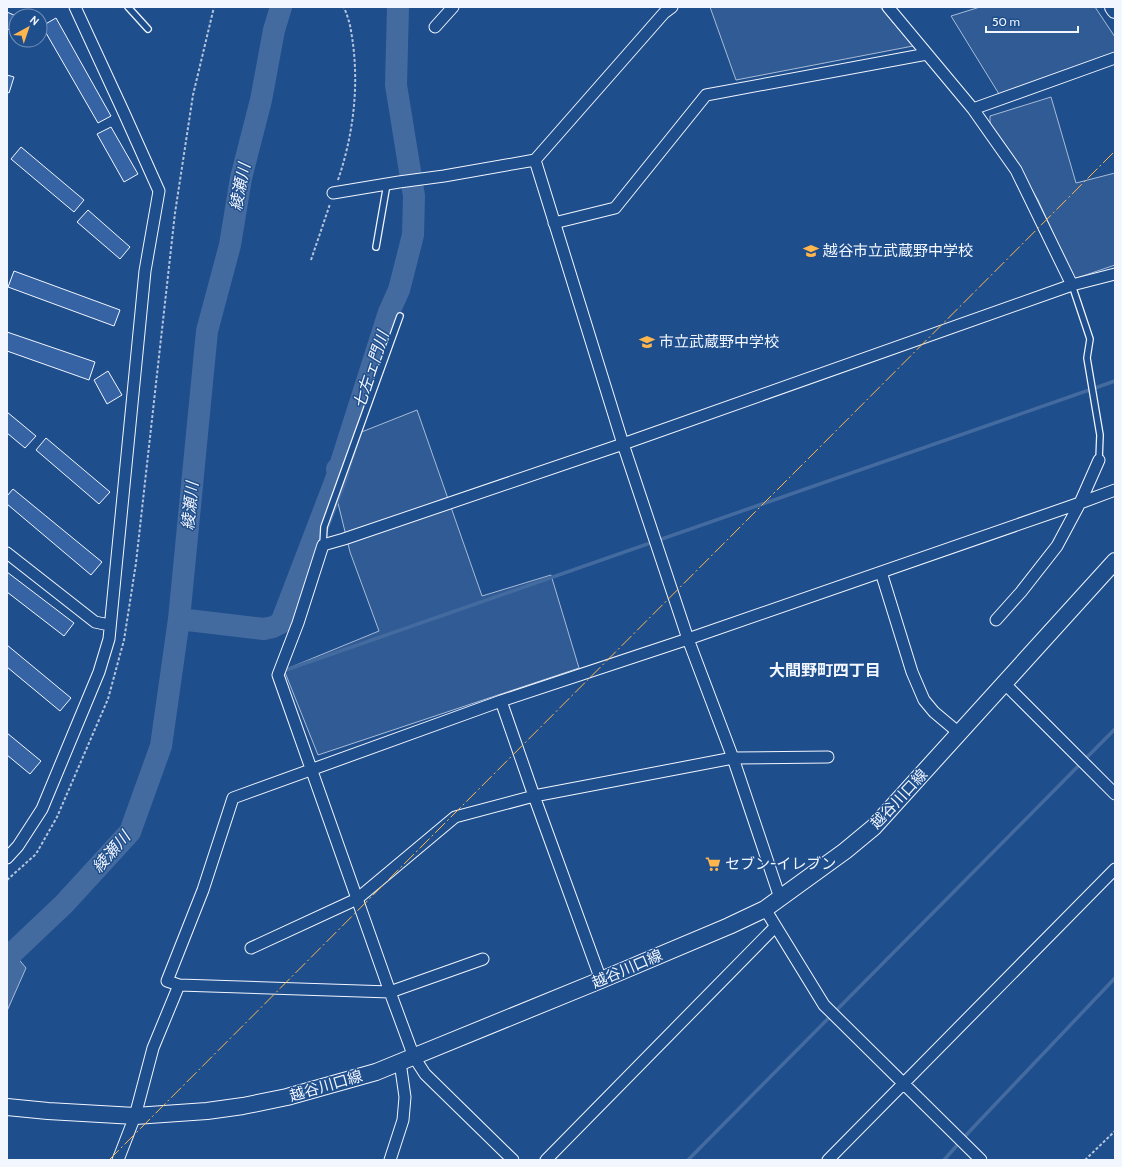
<svg xmlns="http://www.w3.org/2000/svg" width="1122" height="1167" font-family="Cabin,'Noto Sans JP',sans-serif">
<rect width="100%" height="100%" fill="#1f4e8c"/>
<path fill="#305b95" stroke="#a8bbd7" d="M710 7H880L913 46 736 80Z
M980 7H1095L1115 37V52L999 94 951 16Z
M1051 97 1076 183 1115 173V265L1074 279 1038 200 1012 156 990 128V116Z
M417 410 482 596 551 575 579 668 318 755 284 670 379 631 350 552 337 499 359 433Z"/>
<path fill="#446ba0" stroke="#a8bbd7" d="M7 945 26 968 7 1011Z"/>
<g fill="none" stroke-linecap="round" stroke-linejoin="round">
<path stroke="#446ba0" stroke-width="3.5" d="M283 671 1115 381
M688 1160 1115 729
M944 1160 968 1133 1115 978"/>
<path stroke="#446ba0" stroke-width="22" d="M179 619 264 629 273 627 281 623 338 474 337 469H339L389 312 399 290 413 235 414 196 396 85 398 7
M7 958 64 904 130 832 161 746 179 619 207 331 230 245 241 178 261 100 274 30 281 7"/>
</g>
<path fill="#3563a3" stroke="#f2f6ff" d="M7 12 16 16 11 30 7 29Z
M56 18 111 116 98 123 42 26Z
M7 75 14 77 9 93 7 92Z
M111 127 138 174 124 182 97 134Z
M21 147 84 200 74 212 11 159Z
M88 210 130 247 120 259 77 222Z
M14 271 120 310 114 326 8 287Z
M7 332 95 362 89 380 7 351Z
M108 371 122 395 107 404 94 380Z
M7 412 36 436 25 448 7 433Z
M46 438 110 492 99 504 36 450Z
M13 489 102 562 91 575 7 504V496Z
M7 572 74 623 64 636 7 592Z
M7 645 71 698 60 711 7 667Z
M7 733 41 761 30 774 7 755Z"/>
<g fill="none" stroke-linecap="round" stroke-linejoin="round">
<g stroke="#f2f6ff" stroke-width="8">
<path id="service" d="M128 7 148 29
M376 247 387 184
M1072 285 1090 339 1087 358 1100 435 1099 460
M323 545 324 527 400 316"/>
</g>
<g stroke="#f2f6ff" stroke-width="13">
<path id="minor" d="M888 7 973 109 1016 170 1072 285
M435 27 453 7
M973 109 1115 58
M535 160 623 444 688 639 733 758 780 898
M333 193 399 182 444 176 535 160 664 13 672 7
M554 223 615 208 706 95 927 54
M7 553 95 622 109 625
M881 572 912 672 924 700 934 712 959 733
M996 620 1021 592 1057 546 1080 503 1099 460
M1005 684 1115 794
M501 701 534 796 601 980
M7 858 18 846 42 809 99 672 109 639 145 271 159 191 124 113 75 7
M765 909 824 1005 981 1160
M251 948 357 899 455 817 534 796 733 758 828 757
M483 959 390 992 179 985 167 981 203 890 233 798 501 701 688 639 1080 503 1115 490
M118 1160 135 1116 153 1048 179 985
M390 1160 403 1120 405 1097 400 1062
M513 1160 425 1074 414 1057 390 992 278 675 298 623 323 545 344 539 623 444 1072 285 1115 274
M546 1160 775 927
M828 1160 1115 869"/>
</g>
<g stroke="#f2f6ff" stroke-width="18">
<path id="secondary" d="M1113 7 1115 10
M7 1107 48 1111 135 1116 207 1111 243 1106 287 1097 376 1072 601 980 729 926 765 909 845 851 874 827 1115 561"/>
</g>
<path stroke="#b3c4dc" stroke-width="2" stroke-dasharray="3 2" stroke-linecap="butt" d="M338 180C354 133 360 81 351 31 350 23 347 15 344 7
M311 260 330 204
M7 880 36 854 57 817 108 699 124 640 136 563 175 213 193 95 214 7
M1085 1160 1115 1131"/>
<use href="#service" stroke="#1f4e8c" stroke-width="5.5"/>
<use href="#minor" stroke="#1f4e8c" stroke-width="11"/>
<use href="#secondary" stroke="#1f4e8c" stroke-width="16"/>
<path stroke="#ffb74d" stroke-width="1" stroke-dasharray="14 3 2 3" stroke-linecap="butt" d="M109 1160 1115 151"/>
</g>
<defs>
<g id="school-bare" transform="scale(1.2)"><path d="M0-5L7-2L0 1L-7-2ZM-4 1L0 2.5L4 1V4Q0 6-4 4Z" fill="#ffb74d" stroke="#1f4e8c" stroke-width="2.5" paint-order="stroke"/></g>
<g id="supermarket-bare" transform="scale(1.2)"><path d="M-6-5.5h2.5l.6 2H6L4.5 2H-2.5L-4.4-4H-6ZM-1.5 3.2a1.3 1.3 0 1 0 .1 0ZM3 3.2a1.3 1.3 0 1 0 .1 0Z" fill="#ffb74d" stroke="#1f4e8c" stroke-width="2.5" paint-order="stroke"/></g>
</defs>
<g fill-rule="evenodd">
<use href="#school-bare" x="811" y="251"/>
<use href="#school-bare" x="647" y="342"/>
<use href="#supermarket-bare" x="713" y="864"/>
</g>
<g text-anchor="middle" dominant-baseline="central" stroke-width="3" stroke-linejoin="round" paint-order="stroke">
<g font-size="15" fill="#f2f6ff" stroke="#1f4e8c" text-anchor="start">
<text x="823" y="251">越谷市立武蔵野中学校</text>
<text x="659" y="342">市立武蔵野中学校</text>
<text x="725" y="864">セブン-イレブン</text>
</g>
<g font-size="15" fill="#f2f6ff" stroke="#1f4e8c">
<text transform="translate(899 799) rotate(-47)">越谷川口線</text>
<text transform="translate(627 969) rotate(-23)">越谷川口線</text>
<text transform="translate(326 1086) rotate(-16)">越谷川口線</text>
</g>
<g font-size="16" font-style="italic" fill="#f2f6ff" stroke="#1f4e8c">
<text transform="translate(240 187) rotate(-79)">綾瀬川</text>
<text transform="translate(371 370) rotate(-72)">七左ェ門川</text>
<text transform="translate(190 506) rotate(-84)">綾瀬川</text>
<text transform="translate(111 852) rotate(-49)">綾瀬川</text>
</g>
<g font-size="16" font-weight="bold" fill="#f2f6ff" stroke="#1f4e8c">
<text x="825" y="670">大間野町四丁目</text>
</g>
</g>
<rect width="1122" height="1167" fill="none" stroke="#f2f6ff" stroke-width="16"/>
<g transform="translate(28 28) rotate(40)"><circle r="19" fill="#1f4e8c" stroke="#7391ba"/>
<path d="M0-3L7 15L0 10L-7 15Z" fill="#ffb74d"/>
<text y="-6" font-size="11" font-weight="bold" text-anchor="middle" fill="#f2f6ff">N</text>
</g>
<path d="M986 26v6h92v-6" fill="none" stroke="#f2f6ff" stroke-width="2"/>
<text x="992" y="26" font-size="12" fill="#f2f6ff" stroke="#1f4e8c" stroke-width="3" paint-order="stroke">50 m</text>
</svg>
